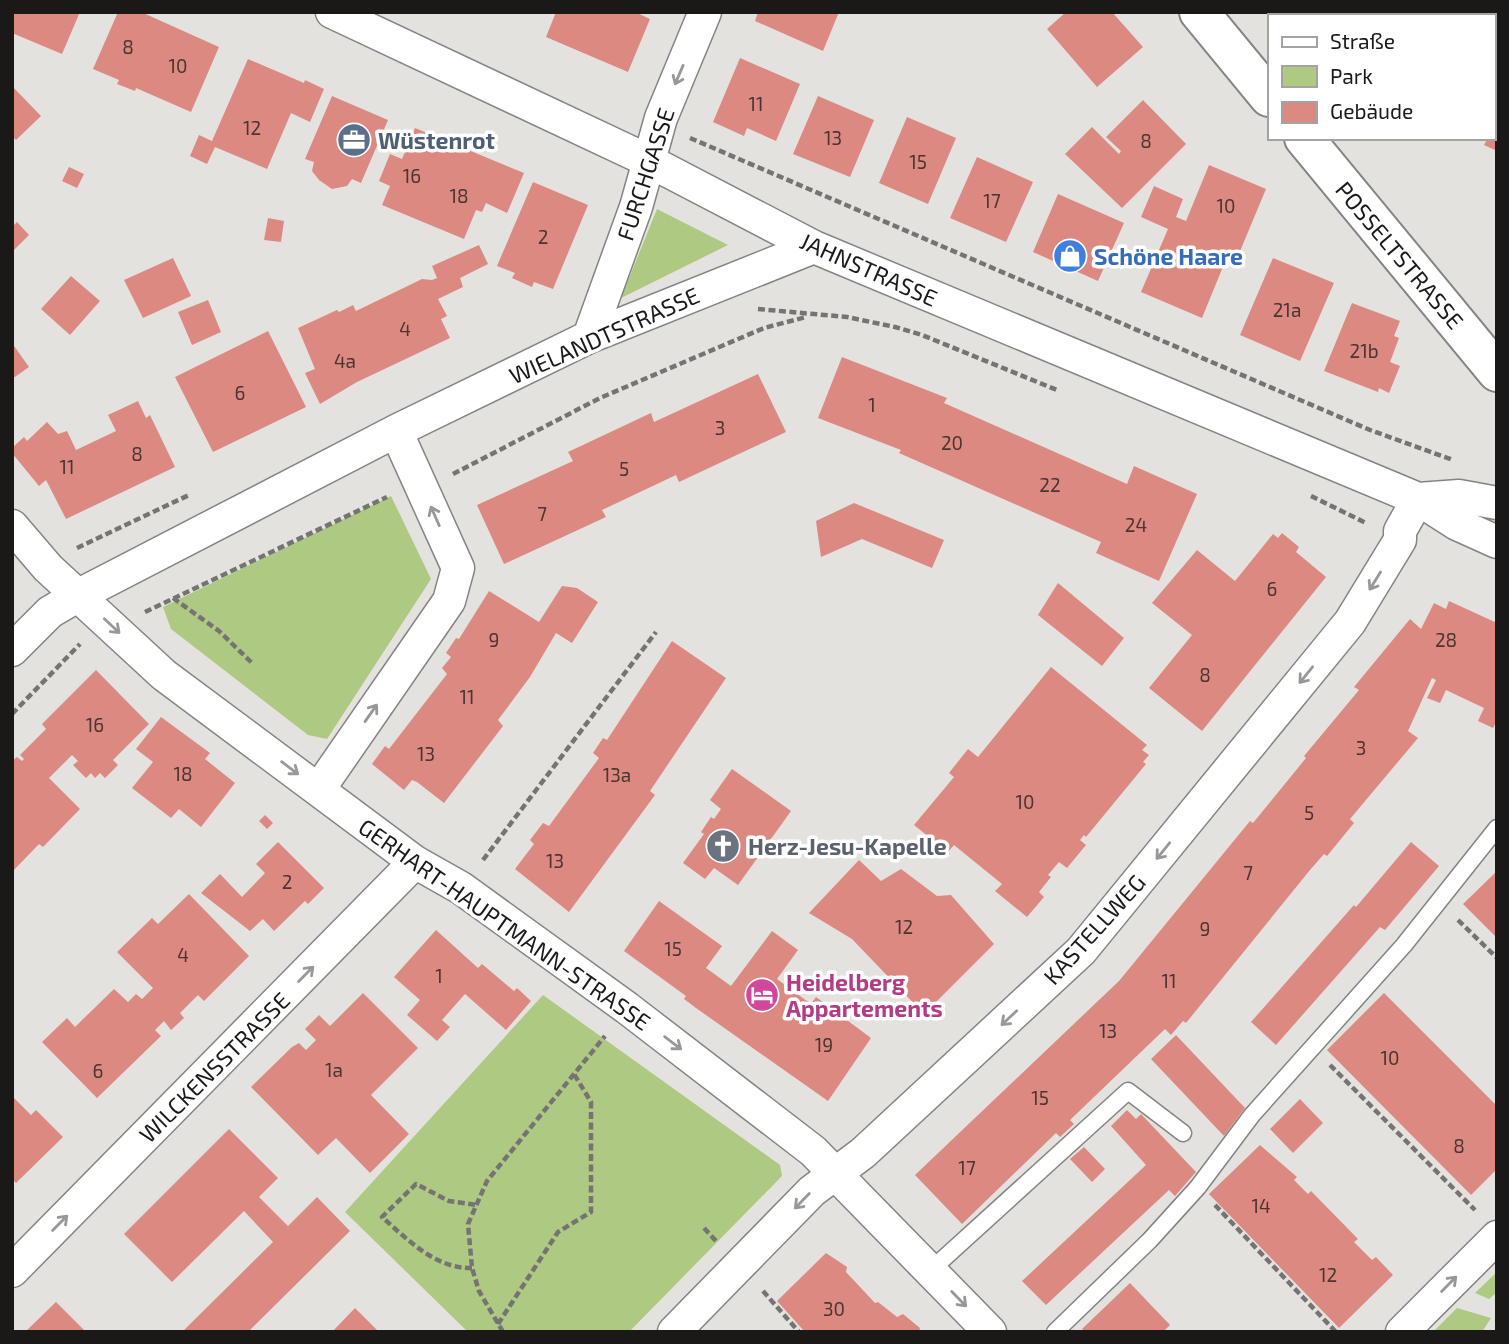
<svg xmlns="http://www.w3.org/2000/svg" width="1509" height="1344" font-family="'Exo 2',sans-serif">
<rect width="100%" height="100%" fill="#e4e2df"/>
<path fill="#aec982" d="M657 209 728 245 621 298Z
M391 496 431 579 327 739 308 735 171 629 163 607Z
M543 995 780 1165 782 1176 629 1332H468L345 1212Z
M1497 1272V1292L1489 1299 1475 1293Z
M1457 1308 1491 1318 1482 1332H1433Z"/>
<path fill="#db8981" d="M12 12H80L62 54 12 33Z
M118 12H141L219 47 191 112 136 88 135 91 117 84 119 80 93 69Z
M556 12H635L650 19 628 72 546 37Z
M758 12H839L823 51 755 21Z
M1066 12H1112L1143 47 1097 87 1047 29Z
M1276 12H1346L1342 16H1278Z
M740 58 800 84 776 141 747 128 744 136 713 122Z
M248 59 304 83 305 80 324 89 310 122 291 113 267 169 215 147 207 164 190 156 199 135 212 141Z
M12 86 41 116 16 140 12 136Z
M332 96 388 120 361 183 352 179 347 186 332 189 319 180 312 171 314 162 305 159Z
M818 96 874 120 850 177 793 154Z
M1143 100 1186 144 1122 208 1065 154 1092 127 1119 154 1121 151 1106 137Z
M907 117 956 138 928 204 879 183Z
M1497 120V151L1484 145 1488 138H1493Z
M415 128 524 173 507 213 486 203 482 212 476 210 464 239 382 205 390 186 379 181 390 154 402 159Z
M977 157 1033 182 1006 242 950 218Z
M1209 165 1266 189 1238 256 1229 252 1202 318 1141 292 1168 229 1141 217 1154 186 1183 199 1176 217 1186 221Z
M69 167 84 174 77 188 62 181Z
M533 182 588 205 553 289 534 282 532 287 512 278 515 273 497 266Z
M1058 194 1124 223 1098 281 1033 252Z
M268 218 284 221 281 242 264 240Z
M17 222 29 235 12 252V227Z
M479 245 488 264 460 278 463 287 438 299 447 316 441 319 450 338 357 382 320 404 305 373 315 369 298 328 337 310 339 312 353 305 356 311 422 279 432 280 437 278 432 266Z
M173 258 191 296 143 318 124 280Z
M1273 258 1334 283 1300 361 1240 335Z
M71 276 100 301 70 335 41 309Z
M208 300 221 332 192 345 178 312Z
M1352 303 1400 321 1394 336 1399 338 1390 362 1400 366 1389 393 1379 388 1378 392 1324 371Z
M268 331 306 407 213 452 175 377Z
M12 343 29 367 12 379Z
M842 357 947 398 944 403 1127 484 1134 466 1197 494 1159 581 1096 553 1101 542 899 453 901 450 818 418Z
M758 374 786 432 679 482 676 475 602 510 606 517 504 564 477 505 573 461 568 452 651 413 654 422Z
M138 401 146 418 150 415 175 467 66 519 46 480 39 486 12 453V448L24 437 27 441 47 422 58 434 67 431 76 450 116 431 108 415Z
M854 503 944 540 932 568 862 539 821 557 816 521Z
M1282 533 1299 547 1296 552 1326 577 1202 731 1149 688 1192 635 1152 603 1197 550 1235 581 1273 534 1278 538Z
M1058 583 1124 638 1102 666 1038 615Z
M562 586 577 588 598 602 572 643 556 633 530 677 498 720 503 726 444 803 417 782 412 780 404 790 372 764 385 746 389 749 447 674 442 668 451 657 446 653 456 638 459 639 489 591 539 622Z
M1449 601 1497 623V720L1493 728 1478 721 1484 708 1446 690 1440 703 1427 698 1436 680 1432 678 1408 731 1418 738 1350 819 1354 823 1327 856 1324 854 1310 870 1186 1023 1183 1021 1171 1035 1165 1029 1070 1120 1074 1124 1060 1137 1056 1133 962 1224 915 1175 1119 981 1250 821 1253 823 1306 758 1304 756 1359 690 1354 687 1410 619 1421 629 1434 603 1446 609Z
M672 641 726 678 650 791 655 795 569 912 515 869 534 844 530 840 543 823 549 826 599 758 593 753 603 738 607 740Z
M1051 667 1147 745 1142 750 1149 755 1143 762 1146 764 1086 837 1084 835 1080 840 1086 845 1067 868 1059 862 1048 875 1051 877 1039 892 1044 897 1027 917 995 891 1002 884 954 845 948 852 914 825 954 777 949 773 968 749 978 757Z
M96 670 149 724 113 760 118 765 105 778 100 773 95 778 91 773 86 778 73 765 78 761 72 755 49 778 80 809 43 847 39 844 12 872V761L17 757 22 761 24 759 20 755 46 729 42 724Z
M161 717 210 753 205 759 235 783 201 827 179 809 171 818 132 788 153 762 136 749Z
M732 769 791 811 738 885 714 868 705 879 683 863 704 834 701 832 711 817 714 819 721 809 710 800Z
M265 815 273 823 267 829 259 821Z
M278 842 324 888 308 904 305 901 274 931 263 919 250 931 201 893 220 874 242 897 265 873 256 864Z
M1411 842 1439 866 1385 930 1380 927 1276 1045 1251 1022 1354 905 1356 907Z
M859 860 881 881 901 869 937 896 951 895 994 944 924 1014 852 939 809 913Z
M1497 871V938L1463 904Z
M189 894 249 956 204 1001 198 995 180 1013 184 1018 171 1030 164 1021 155 1030 161 1036 97 1098 42 1042 67 1018 75 1027 114 989 128 1002 136 994 142 999 153 988 117 952 152 918 158 924Z
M659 901 722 946 706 968 731 986 772 931 798 950 777 979 811 1004 816 997 871 1038 828 1101 696 1008 684 999 686 996 624 951Z
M436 930 478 968 482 964 514 991 517 988 531 1001 506 1030 465 994 442 1020 450 1027 437 1041 407 1015 420 1000 394 977Z
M363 993 418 1048 371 1095 409 1134 370 1173 336 1138 318 1155 251 1087 292 1047 299 1043 306 1050 316 1040 305 1029 319 1015 330 1026Z
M1384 993 1497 1106V1169L1471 1195 1327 1050Z
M1176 1035 1245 1108 1224 1136 1151 1059Z
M12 1096 31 1115 36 1110 63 1137 16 1183 12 1179Z
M1300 1099 1323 1123 1293 1153 1270 1129Z
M1127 1110 1136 1119 1141 1114 1196 1172 1175 1196 1169 1190 1046 1305 1022 1281 1146 1165 1111 1126Z
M229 1129 278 1178 259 1197 288 1226 317 1197 350 1231 248 1332H182L273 1242 244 1211 172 1282 124 1234Z
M1260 1145 1297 1177 1294 1180 1308 1194 1311 1191 1358 1239 1354 1242 1372 1260 1376 1257 1393 1275 1339 1328 1209 1194Z
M1084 1147 1105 1169 1092 1182 1070 1159Z
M826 1253 847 1267 846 1272 875 1303 878 1302 897 1317 903 1314 920 1328 919 1332H805L777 1301Z
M1130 1283 1170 1325 1163 1332H1085L1082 1329Z
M56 1302 86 1332H25Z
M355 1308 379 1332H332Z"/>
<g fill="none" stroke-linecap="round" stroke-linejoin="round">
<g stroke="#868482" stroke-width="19">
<path id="lane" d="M931 1270 1128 1091 1183 1133
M1055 1332 1150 1240 1198 1187 1252 1115 1404 945 1497 828"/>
</g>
<g stroke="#868482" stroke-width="35">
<path id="street" d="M332 12 647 160 814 247 1418 499 1457 524 1497 542
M589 337 636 207 661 118 705 12
M1418 499 1459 496 1497 503
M12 526 48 568 164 675 415 862 461 888 627 1008 813 1151 990 1332
M12 650 50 612 79 595 396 431 589 337 814 247
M319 789 449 601 458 568 396 431
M12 1271 415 862
M674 1332 812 1191 863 1153 1081 951 1350 622 1400 540V531L1418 499
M1402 1332 1497 1237"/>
</g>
<g stroke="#868482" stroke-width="42">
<path id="secondary" d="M1199 12 1269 97
M1304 138 1497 372"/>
</g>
<path stroke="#767472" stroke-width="4.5" stroke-dasharray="7 3.5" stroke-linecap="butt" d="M690 138 1370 430 1453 460
M758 309 847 317 895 327 922 335 1057 390
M453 474 600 398 764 328 806 317
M1311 496 1366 523
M77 548 189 495
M173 598 219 631 252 663
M145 612 387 497
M12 714 80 644
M483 860 656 632
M1458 920 1497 958
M1330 1065 1475 1210
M1215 1205 1336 1332
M704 1228 716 1241
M472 1268C436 1269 408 1240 382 1217L416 1184 449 1201 477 1205
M763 1291 799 1332
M498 1324 558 1232 591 1212V1102L574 1074
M503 1332 479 1291 472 1268 468 1224 487 1181 605 1036"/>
<use href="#lane" stroke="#fff" stroke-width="16"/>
<use href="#street" stroke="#fff" stroke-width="32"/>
<use href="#secondary" stroke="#fff" stroke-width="38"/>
</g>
<defs><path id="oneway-shaft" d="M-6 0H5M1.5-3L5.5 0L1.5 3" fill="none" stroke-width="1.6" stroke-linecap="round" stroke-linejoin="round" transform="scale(1.75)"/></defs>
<g stroke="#989897">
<use href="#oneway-shaft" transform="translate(679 75) rotate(113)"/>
<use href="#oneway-shaft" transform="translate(435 516) rotate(-114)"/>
<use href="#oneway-shaft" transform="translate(1375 581) rotate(122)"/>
<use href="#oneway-shaft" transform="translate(112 626) rotate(43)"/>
<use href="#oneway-shaft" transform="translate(1306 675) rotate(129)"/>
<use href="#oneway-shaft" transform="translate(371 713) rotate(-55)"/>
<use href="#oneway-shaft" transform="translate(290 768) rotate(37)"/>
<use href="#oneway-shaft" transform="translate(1163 851) rotate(129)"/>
<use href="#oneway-shaft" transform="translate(306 974) rotate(-45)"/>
<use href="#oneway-shaft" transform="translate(1009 1018) rotate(137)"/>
<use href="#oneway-shaft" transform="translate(673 1043) rotate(37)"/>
<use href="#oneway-shaft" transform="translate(802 1201) rotate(134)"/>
<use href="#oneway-shaft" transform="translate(60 1223) rotate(-45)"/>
<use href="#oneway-shaft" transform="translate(1449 1284) rotate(-45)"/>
<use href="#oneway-shaft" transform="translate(959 1299) rotate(46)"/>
</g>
<defs>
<g id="office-disc" transform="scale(1.75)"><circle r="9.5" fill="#5c6f8a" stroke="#fff"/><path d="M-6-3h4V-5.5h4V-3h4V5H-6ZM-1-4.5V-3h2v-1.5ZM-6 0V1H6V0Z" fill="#fff"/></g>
<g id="shop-disc" transform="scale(1.75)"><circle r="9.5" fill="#3f7fe0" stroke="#fff"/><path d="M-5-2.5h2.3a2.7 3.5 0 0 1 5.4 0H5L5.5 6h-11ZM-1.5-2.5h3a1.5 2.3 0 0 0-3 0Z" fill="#fff"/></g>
<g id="church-disc" transform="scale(1.75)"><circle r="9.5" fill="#6b7280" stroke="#fff"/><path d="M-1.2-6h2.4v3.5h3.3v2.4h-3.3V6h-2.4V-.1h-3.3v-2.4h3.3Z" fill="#fff"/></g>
<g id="hotel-disc" transform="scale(1.75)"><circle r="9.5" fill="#d1479c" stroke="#fff"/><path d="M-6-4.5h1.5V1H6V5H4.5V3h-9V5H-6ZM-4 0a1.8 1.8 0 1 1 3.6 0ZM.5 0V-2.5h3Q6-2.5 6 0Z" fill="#fff"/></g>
</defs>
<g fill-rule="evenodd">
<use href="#office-disc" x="354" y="140"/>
<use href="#shop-disc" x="1070" y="256"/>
<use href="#church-disc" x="723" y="846"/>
<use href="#hotel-disc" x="762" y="995"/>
</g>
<g text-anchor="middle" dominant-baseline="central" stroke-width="7" stroke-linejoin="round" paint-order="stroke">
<g font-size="19" fill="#4a3532">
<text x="128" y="46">8</text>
<text x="178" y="65">10</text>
<text x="756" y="103">11</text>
<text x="252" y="127">12</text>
<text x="833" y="137">13</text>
<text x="1146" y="140">8</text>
<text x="918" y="161">15</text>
<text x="412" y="175">16</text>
<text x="459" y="195">18</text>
<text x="992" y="200">17</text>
<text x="1226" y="205">10</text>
<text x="543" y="236">2</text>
<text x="1287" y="309">21a</text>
<text x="405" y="328">4</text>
<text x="1364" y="350">21b</text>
<text x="345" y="360">4a</text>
<text x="240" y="392">6</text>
<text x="872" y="404">1</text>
<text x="720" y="427">3</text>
<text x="952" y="442">20</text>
<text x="137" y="453">8</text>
<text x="67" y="466">11</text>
<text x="624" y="468">5</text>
<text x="1050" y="484">22</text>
<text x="542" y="513">7</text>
<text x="1136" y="524">24</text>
<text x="1272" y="588">6</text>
<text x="494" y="639">9</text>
<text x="1446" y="639">28</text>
<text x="1205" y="674">8</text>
<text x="467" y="696">11</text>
<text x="95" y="724">16</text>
<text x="1361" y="747">3</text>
<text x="426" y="753">13</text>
<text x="183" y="773">18</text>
<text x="617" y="774">13a</text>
<text x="1025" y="801">10</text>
<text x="1309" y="812">5</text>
<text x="555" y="860">13</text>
<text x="1248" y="872">7</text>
<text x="287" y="881">2</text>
<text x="904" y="926">12</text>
<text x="1205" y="928">9</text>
<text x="673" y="948">15</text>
<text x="183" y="954">4</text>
<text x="439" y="975">1</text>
<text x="1169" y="980">11</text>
<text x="1108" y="1030">13</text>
<text x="824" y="1044">19</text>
<text x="1390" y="1057">10</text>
<text x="334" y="1069">1a</text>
<text x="98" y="1070">6</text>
<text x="1040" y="1097">15</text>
<text x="1459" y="1145">8</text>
<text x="967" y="1167">17</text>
<text x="1261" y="1205">14</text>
<text x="1328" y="1274">12</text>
<text x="834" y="1308">30</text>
</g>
<g font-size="23" font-weight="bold" fill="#4e5e75" stroke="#fff" text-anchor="start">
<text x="378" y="140">Wüstenrot</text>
</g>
<g font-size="23" fill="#1a1918" stroke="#fff">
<text transform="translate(645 174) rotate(-72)">FURCHGASSE</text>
<text transform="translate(1400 255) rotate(50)">POSSELTSTRASSE</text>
<text transform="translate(869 269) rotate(24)">JAHNSTRASSE</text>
<text transform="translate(604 335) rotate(-24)">WIELANDTSTRASSE</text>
<text transform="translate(505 924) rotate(35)">GERHART-HAUPTMANN-STRASSE</text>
<text transform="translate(1094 929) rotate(-48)">KASTELLWEG</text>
<text transform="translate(214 1067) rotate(-45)">WILCKENSSTRASSE</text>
</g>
<g font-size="23" font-weight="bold" fill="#366cbe" stroke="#fff" text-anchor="start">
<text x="1094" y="256">Schöne Haare</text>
</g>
<g font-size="23" font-weight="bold" fill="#5b616d" stroke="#fff" text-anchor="start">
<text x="748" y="846">Herz-Jesu-Kapelle</text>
</g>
<g font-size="23" font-weight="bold" fill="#b23c85" stroke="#fff" text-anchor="start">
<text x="786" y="982">Heidelberg<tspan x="786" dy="26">Appartements</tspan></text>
</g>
</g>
<rect width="1509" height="1344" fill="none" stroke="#1a1918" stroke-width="28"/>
<rect x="1268" y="14" width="228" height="126" fill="#ffffff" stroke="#a3a3a3" stroke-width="2"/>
<rect x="1282" y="37" width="35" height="10" fill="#ffffff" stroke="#a3a3a3" stroke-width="2"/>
<text x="1330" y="49" font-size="21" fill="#1a1918">Straße</text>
<rect x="1282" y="66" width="35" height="21" fill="#aec982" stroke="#a3a3a3" stroke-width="2"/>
<text x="1330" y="84" font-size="21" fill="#1a1918">Park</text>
<rect x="1282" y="102" width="35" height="21" fill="#db8981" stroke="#a3a3a3" stroke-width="2"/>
<text x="1330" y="119" font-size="21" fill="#1a1918">Gebäude</text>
</svg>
